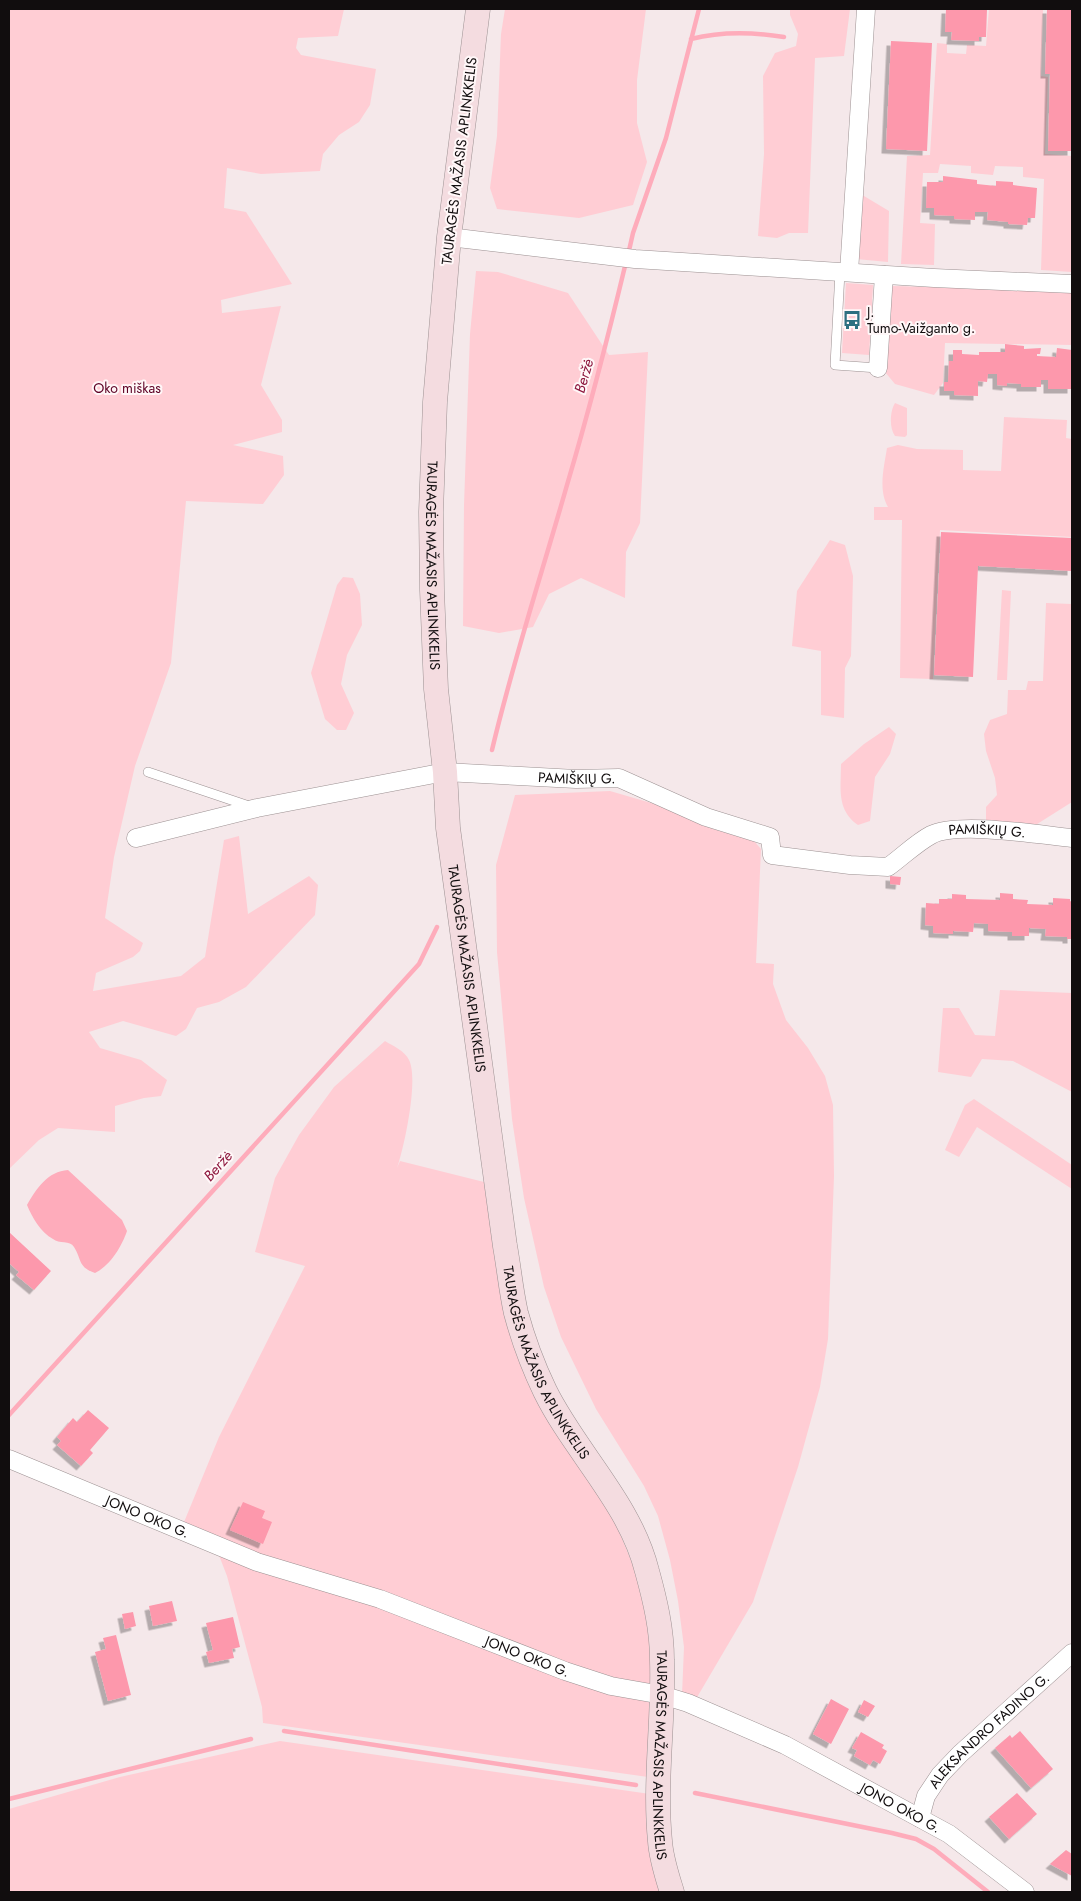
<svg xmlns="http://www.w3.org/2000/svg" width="1081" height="1901" font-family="Jost,sans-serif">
<defs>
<filter id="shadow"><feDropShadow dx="-4.5" dy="4.5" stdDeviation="0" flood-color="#0004"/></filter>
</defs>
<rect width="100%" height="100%" fill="#f5e8ea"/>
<path fill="#ffcdd4" d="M9 9H344L338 36 298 38 296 48 301 55 376 69 370 105 359 122 339 135 323 154 320 171 261 174 227 168 224 208 246 212 292 284 221 300 222 313 281 306 261 385 282 420V432L233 445 283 456 284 475 263 504 186 501 171 663 135 766 114 857 105 918 143 943 140 951 133 957 96 973 93 991 181 976 205 957 224 840 239 836 248 914 309 876 318 885 315 915 246 987 219 1002 197 1008 186 1029 176 1036 123 1021 89 1032 100 1048 141 1060 167 1080 161 1096 144 1098 115 1106V1132L58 1128 39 1140 9 1169Z
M505 9H646L637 80V123L647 162 633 205 579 218 497 209 490 188 497 136 501 34Z
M790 9H850L844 56 815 58 808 233H789L777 238 758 236 764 154 763 76 775 53 796 46 798 34 790 15Z
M989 9H1043L1041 76 1048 77 1045 154 1072 156V272L1041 270 1044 179 1023 177V167L995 166 993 175 971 173V166L940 164 938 173H923L920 223 935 224 934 265 901 264 907 156 930 155 937 43 947 44V53L966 54 967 45 986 46Z
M859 193 889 211 888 262 856 259Z
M476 271 498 272 568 293 609 355 648 352 640 523 626 552 625 598 581 578 549 594 533 627 499 633 463 626 464 505 470 334Z
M846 283 873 285 869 355 842 353Z
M892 286 1072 291V345L945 343 943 383 934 395 895 384 885 372Z
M895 403 907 408V435L905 437 895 436C889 428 890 411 895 403Z
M1004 417 1067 420 1066 438 1072 439V537L940 530 933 679 900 678 902 520H874V507H888C878 490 884 467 887 448L898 445 917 449 963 450V470L1001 471Z
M830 540 845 545 853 576 851 656 845 668 844 718 821 715V651L792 646 797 591Z
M343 577 353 578 360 594 362 625 347 655 341 684 354 713 346 730H337L325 719 311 673 337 585Z
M1002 590 1011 591 1007 680H997Z
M1046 603 1072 604V802L1034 826 986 822V807L997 795 995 778 986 751 984 734 990 720 1007 714 1008 690H1026L1028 681H1043Z
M889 727 896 734 890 754 875 777 870 821 858 825C836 810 841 787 841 764L864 744Z
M610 791 658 805 713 829 754 841 761 849 756 963 774 964 773 984 786 1020 808 1048 825 1076 833 1105 834 1176 828 1339 820 1387 798 1467 753 1602 696 1699 682 1695 684 1647 678 1601 670 1560 658 1516 644 1486 596 1409 561 1337 544 1287 524 1198 512 1119 497 952 496 865 515 795Z
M1000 990 1072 993V1092L1013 1061 982 1059 971 1077 938 1072 943 1008H959L975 1035 995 1036Z
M385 1041C393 1046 405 1051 409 1060 419 1079 404 1148 397 1168L400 1161 484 1182 495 1255 593 1484 616 1524 635 1570 646 1607 653 1674 648 1777 263 1723 262 1707 227 1576 213 1540 182 1527 219 1437 305 1266 255 1252 275 1178 299 1135 334 1087Z
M974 1099 1072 1165V1189L977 1127 959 1157 945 1150 965 1105Z
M280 1741 650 1794 666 1892H9V1809L120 1777Z"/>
<path fill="#feacbb" d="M68 1170 122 1220 127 1231C122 1246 110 1266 95 1273 78 1267 82 1260 74 1247 70 1240 59 1244 53 1239 41 1233 32 1217 27 1205 36 1189 48 1171 68 1170Z"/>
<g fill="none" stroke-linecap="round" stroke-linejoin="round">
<path stroke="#feacbb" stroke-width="4.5" d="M691 39C722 31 753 32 784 37
M628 255 633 233 666 138 699 9
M492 750C513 661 542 573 567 485 589 411 608 337 626 262
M9 1415 419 964 437 927
M284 1731 636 1785
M695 1793 892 1833 916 1839 934 1849 988 1892
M9 1799 251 1739"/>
</g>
<path fill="#fd98ac" filter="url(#shadow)" d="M946 9H987L986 37H979V41L951 40 952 32H945Z
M1047 9H1072V151H1048L1050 74H1045Z
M891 41 932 43 927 151 886 149Z
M943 176 977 180V184L996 186V181L1013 182V185L1037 188 1035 218H1028L1027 225 1008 224V222L987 220 988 212H975V220L954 219V216L934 215V208H926L927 182H943Z
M1005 344 1024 346V349L1041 348 1040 354H1037V356L1056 357 1057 348 1072 350V389H1048V380H1041V387H1021V384L1007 383V386L997 385V374H988L987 382 978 381V396L954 395V391H944V382H948L949 361H953V350H962V354L979 355V352H1005Z
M941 532 1072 538V571L978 566 973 677 934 675Z
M890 876 901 877 900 885 890 884Z
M1000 893 1013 894V899L1028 900 1027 904 1053 905V898L1070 899V901L1072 902V939H1067V937L1045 936 1046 929 1029 928V936H1012V932L988 931V924L974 923 973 932 953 931V934L933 933V926L925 925 926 903 939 904V899H952V894L966 895V899L1000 900Z
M9 1232 51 1271 34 1290 16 1275 19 1272 9 1263Z
M88 1410 109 1428 90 1450 93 1453 81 1466 57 1445 61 1441 57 1437 73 1418 77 1422Z
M243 1502 265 1511 262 1518 272 1522 263 1544 230 1530Z
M172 1601 177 1621 153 1626 149 1606Z
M133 1612 136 1626 125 1629 122 1614Z
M233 1617 240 1647 232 1649 234 1658 209 1663 206 1652 213 1650 206 1623Z
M116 1635 131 1695 108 1701 95 1652 106 1649 103 1638Z
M831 1699 849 1709 831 1744 813 1734Z
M864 1700 875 1706 868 1717 858 1712Z
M1020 1731 1053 1769 1031 1788 995 1748 1010 1735 1012 1738Z
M861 1732 884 1745 882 1748 887 1751 880 1764 873 1760 870 1765 854 1756 857 1750 852 1748Z
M1017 1793 1037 1814 1009 1839 989 1817Z
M1066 1850 1072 1854V1876L1050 1864Z"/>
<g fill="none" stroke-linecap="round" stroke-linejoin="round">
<g stroke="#9c9192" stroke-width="10">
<path id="service" d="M840 272 835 365 878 368
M148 772 252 807"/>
</g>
<g stroke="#9c9192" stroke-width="19">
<g id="minor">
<path d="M449 237 635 259 934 278 1072 284"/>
<path d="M849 272 866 9"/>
<path d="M878 368 884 275"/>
<path id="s1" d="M136 838 257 808 445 772 576 779 619 778 706 817 770 837 772 855 850 865 888 867C902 857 916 843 931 835 958 821 1040 835 1072 838"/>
<path id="s2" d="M9 1459 257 1562 380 1599 565 1671 611 1686 662 1695 688 1703 785 1745 949 1834 1025 1892"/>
<path id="s3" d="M920 1818 926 1796 940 1775 960 1754 1072 1653"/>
</g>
</g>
<g stroke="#9c9192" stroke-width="25">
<g id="secondary">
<path id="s4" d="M478 9 449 237 435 402 431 512 432 590 436 689 445 772 448 828 505 1246C509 1268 511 1291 516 1313 523 1339 533 1366 545 1391 575 1452 630 1503 647 1571 655 1600 662 1629 662 1660 664 1720 654 1781 660 1841 661 1858 667 1876 672 1892"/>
</g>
</g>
<use href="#service" stroke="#fff" stroke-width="9"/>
<use href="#minor" stroke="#fff" stroke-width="18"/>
<use href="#secondary" stroke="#f4dce0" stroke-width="24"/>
</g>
<defs>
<g id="bus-bare" transform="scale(1.5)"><path d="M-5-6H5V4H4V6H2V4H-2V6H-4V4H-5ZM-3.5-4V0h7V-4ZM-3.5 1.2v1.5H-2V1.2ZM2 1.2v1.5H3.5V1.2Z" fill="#2d7081" stroke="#fff7f8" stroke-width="2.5" paint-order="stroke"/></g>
</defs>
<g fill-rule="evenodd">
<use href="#bus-bare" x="852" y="320"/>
</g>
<g text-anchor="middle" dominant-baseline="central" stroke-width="4" stroke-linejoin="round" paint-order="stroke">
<g font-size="14" fill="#110d0e" stroke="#fff7f8">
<text transform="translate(459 161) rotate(-83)">TAURAGĖS MAŽASIS APLINKKELIS</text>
<text stroke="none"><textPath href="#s4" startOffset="559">TAURAGĖS MAŽASIS APLINKKELIS</textPath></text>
<text stroke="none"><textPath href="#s1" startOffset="448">PAMIŠKIŲ G.</textPath></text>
<text stroke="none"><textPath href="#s1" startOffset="898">PAMIŠKIŲ G.</textPath></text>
<text stroke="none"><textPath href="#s4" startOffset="964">TAURAGĖS MAŽASIS APLINKKELIS</textPath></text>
<text stroke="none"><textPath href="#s4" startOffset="1369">TAURAGĖS MAŽASIS APLINKKELIS</textPath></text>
<text stroke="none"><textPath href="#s2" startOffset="150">JONO OKO G.</textPath></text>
<text stroke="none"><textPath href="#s2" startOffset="555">JONO OKO G.</textPath></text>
<text stroke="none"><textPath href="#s3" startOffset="114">ALEKSANDRO FADINO G.</textPath></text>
<text stroke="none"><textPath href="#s4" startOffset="1789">TAURAGĖS MAŽASIS APLINKKELIS</textPath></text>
<text stroke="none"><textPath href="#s2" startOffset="960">JONO OKO G.</textPath></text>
</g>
<g font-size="14" fill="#110d0e" stroke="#fff7f8" text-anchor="start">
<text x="867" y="312">J.<tspan x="867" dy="16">Tumo-Vaižganto g.</tspan></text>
</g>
<g font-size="14" fill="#5d0124" stroke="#fff7f8">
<text x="127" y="388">Oko miškas</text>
</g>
<g font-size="15" font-style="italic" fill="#8e193f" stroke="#fff7f8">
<text transform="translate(584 376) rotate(-74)">Beržė</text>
<text transform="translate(218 1166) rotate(-48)">Beržė</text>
</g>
</g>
<rect width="1081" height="1901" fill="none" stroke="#110d0e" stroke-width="20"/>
</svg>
